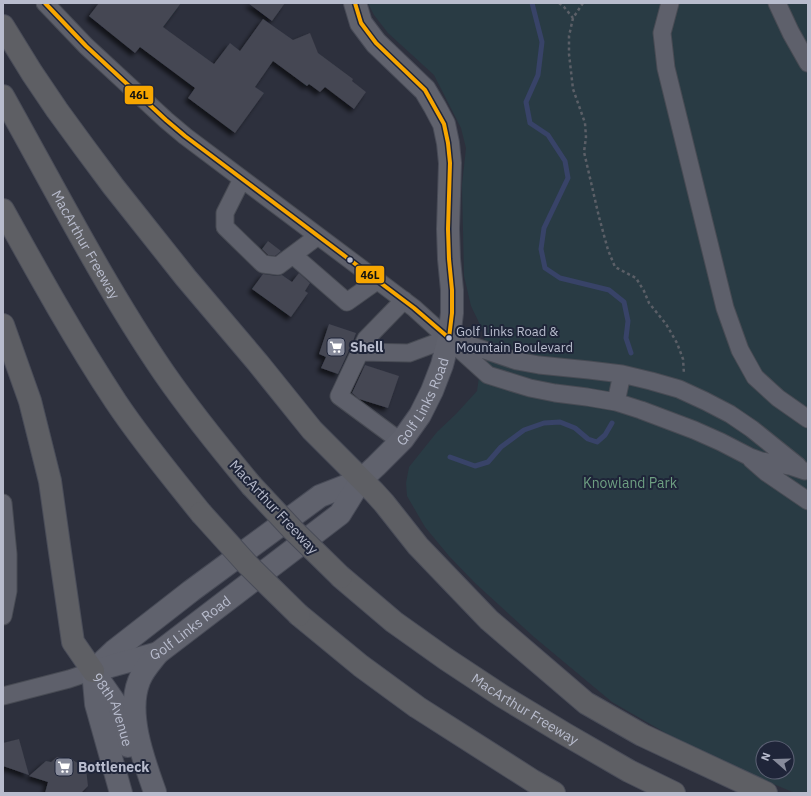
<svg xmlns="http://www.w3.org/2000/svg" width="811" height="796" font-family="'IBM Plex Sans',sans-serif">
<defs>
<filter id="shadow"><feDropShadow dx="-3.5" dy="3.5" stdDeviation="2" flood-color="#0009"/></filter>
</defs>
<rect width="100%" height="100%" fill="#2d303d"/>
<path fill="#293b44" fill-rule="evenodd" d="M368 3H808V793H795L740 770 683 743 612 702 534 637 475 583 449 556 425 527 407 496 406 483 409 467 437 432 456 414 477 391 485 335 471 306 464 276 462 185 466 148 461 128 434 75 388 33 374 15ZM763 748H787V772H763Z"/>
<g fill="none" stroke-linecap="round" stroke-linejoin="round">
<path stroke="#384368" stroke-width="5" d="M532 3 542 42 538 75 526 102 530 123 548 135 565 161 568 178 544 228 541 249 545 268 560 278 609 290 624 302 628 321 626 338 631 353
M450 457 475 466 488 462 501 447 524 430 544 423 560 422 575 428 588 439 597 442 605 435 612 423"/>
</g>
<path fill="#444652" filter="url(#shadow)" d="M99 3H181L163 27 214 64 230 43 240 51 263 19 293 40 310 33 318 53 353 79 352 81 366 92 354 109 325 87 320 92 309 84 307 86 273 61 255 87 264 93 235 133 188 98 195 88 140 47 135 53 89 16Z
M248 3H285L272 21Z
M268 241 281 251 280 252 275 256 268 255 262 249Z
M299 273 310 283 305 291 308 293 291 317 252 289 263 274 277 276 282 275 292 282Z
M329 324 356 333 352 344 338 374 321 368 326 357 319 354Z
M365 365 399 376 388 408 359 399 352 393Z
M19 739 29 775 3 766V743Z
M57 757 71 759 86 768 88 786 81 793H45L48 782 29 776 46 761 51 762Z"/>
<g fill="none" stroke-linecap="round" stroke-linejoin="round">
<g stroke="#484b54" stroke-width="19">
<path id="minor" d="M45 3 86 46 166 120 185 136 414 308 488 375 530 388 555 393 587 397 616 402 641 410 694 430 721 442 750 457 761 461 790 466 805 471
M670 3 662 33 666 68 725 308 740 350 755 377 778 398 808 419
M777 3 791 33 808 63
M242 179 225 213V227L263 264 278 266 318 236
M293 255 347 302 378 280
M360 352 409 353 449 338 517 361 539 365 589 370 622 374 651 381 679 389 705 401 730 414 752 429 798 466
M616 402 622 374
M400 441 339 396 366 339 404 300
M751 459 767 473 808 501
M3 503 8 554V591L3 616
M3 696 69 679 93 671"/>
</g>
<g stroke="#484b57" stroke-width="24">
<g id="major">
<path d="M95 669 114 651 191 591 320 496 361 480"/>
<path id="s1" d="M93 671 158 653 340 514 361 480 376 466 403 439 420 415 432 391 442 365 449 338 452 313V290L449 259 448 229 450 163 448 143 444 124 435 107 425 90 376 43 361 23 355 3"/>
<path id="s2" d="M93 671 116 704 128 746"/>
<path d="M93 671 96 704 121 793"/>
<path d="M155 792C144 761 126 714 139 681 143 670 151 662 158 653"/>
</g>
</g>
<g stroke="#4a4d59" stroke-width="24">
<g id="highway">
<path d="M3 26 32 73 57 110 84 147 113 186 186 278 258 363 312 430 374 492 384 503 418 546 489 620 586 703 642 735 766 793"/>
<path id="s3" d="M3 96C55 189 104 285 164 373 191 412 221 449 251 485"/>
<path d="M3 210C39 275 75 340 116 402 142 441 172 477 201 513"/>
<path d="M3 325 30 401 50 481 60 552 73 642 93 671"/>
<path id="s4" d="M341 577 394 622 446 659 502 696 565 734 629 771 674 793"/>
<path d="M299 615 361 666 417 707 533 781 554 793"/>
</g>
</g>
<path stroke="#5b5f67" stroke-width="2.5" stroke-dasharray="3 3" stroke-linecap="butt" d="M559 3 564 7 573 18
M583 3 573 18 569 36V54L573 89 585 123 586 137 584 152 599 217 608 250 615 267 636 278 644 291 649 303 666 324 677 343 683 359 684 374"/>
<use href="#minor" stroke="#5e606b" stroke-width="17"/>
<use href="#major" stroke="#60626d" stroke-width="22"/>
<use href="#highway" stroke="#5e5f64" stroke-width="22"/>
<g stroke="#4a4d59" stroke-width="24" stroke-linecap="butt">
<path id="highway-bridge" d="M251 485 293 530 341 577
M201 513 248 565 299 615"/>
</g>
<use href="#highway-bridge" stroke="#5e5f64" stroke-width="22"/>
<g stroke="#1f2539" stroke-width="7">
<path id="bus-1" d="M45 3 86 46 166 120 185 136 414 308 449 338
M355 3 361 23 376 43 425 90 444 124 448 143 450 163 448 229 449 259 452 290V313L449 338"/>
</g>
<use href="#bus-1" stroke="#f7a600" stroke-width="4"/>
</g>
<defs>
<g id="supermarket-square" transform="scale(1)"><rect x="-9" y="-9" width="18" height="18" rx="4" fill="#878b9b" stroke="#1f2539"/><path d="M-6-5.5h2.5l.6 2H6L4.5 2H-2.5L-4.4-4H-6ZM-1.5 3.2a1.3 1.3 0 1 0 .1 0ZM3 3.2a1.3 1.3 0 1 0 .1 0Z" fill="#fff"/></g>
</defs>
<g fill-rule="evenodd">
<use href="#supermarket-square" x="336" y="347"/>
<use href="#supermarket-square" x="64" y="767"/>
</g>
<g fill="#b8bccd" stroke="#1f2539" stroke-width="1.5">
<circle cx="350" cy="260" r="3.5"/>
<circle cx="449" cy="338" r="3.5"/>
</g>
<g text-anchor="middle" dominant-baseline="central" stroke-width="4" stroke-linejoin="round" paint-order="stroke">
<g font-size="13" fill="#b8bccd" stroke="#1f2539" text-anchor="start">
<text x="456" y="331">Golf Links Road &amp;<tspan x="456" dy="16">Mountain Boulevard</tspan></text>
</g>
<g font-size="14" fill="#b8bccd" stroke="#1f2539">
<text stroke="none"><textPath href="#s3" startOffset="170">MacArthur Freeway</textPath></text>
<text stroke="none"><textPath href="#s1" startOffset="438">Golf Links Road</textPath></text>
<text transform="translate(274 507) rotate(47)">MacArthur Freeway</text>
<text stroke="none"><textPath href="#s1" startOffset="108">Golf Links Road</textPath></text>
<text stroke="none"><textPath href="#s4" startOffset="227">MacArthur Freeway</textPath></text>
<text stroke="none"><textPath href="#s2" startOffset="44">98th Avenue</textPath></text>
</g>
<g font-size="14" font-weight="bold" fill="#b8bccd" stroke="#1f2539" text-anchor="start">
<text x="350" y="347">Shell</text>
<text x="78" y="767">Bottleneck</text>
</g>
<g font-size="14" fill="#6e9f82" stroke="#1f2539">
<text x="630" y="483">Knowland Park</text>
</g>
</g>
<g stroke="#1f2539" stroke-width="1.5">
<rect x="124" y="85" width="30" height="20" rx="4" fill="#f7a600"/>
<rect x="355" y="265" width="30" height="19" rx="4" fill="#f7a600"/>
</g>
<g font-size="11" text-anchor="middle" font-weight="bold" fill="#111">
<text x="139" y="99">46L</text>
<text x="370" y="279">46L</text>
</g>
<rect width="811" height="796" fill="none" stroke="#b8bccd" stroke-width="8"/>
<g transform="translate(775 760) rotate(290)"><circle r="19" fill="#1f2539" stroke="#5c6174"/>
<path d="M0-3L7 15L0 10L-7 15Z" fill="#878b9b"/>
<text y="-6" font-size="11" font-weight="bold" text-anchor="middle" fill="#b8bccd">N</text>
</g>
</svg>
